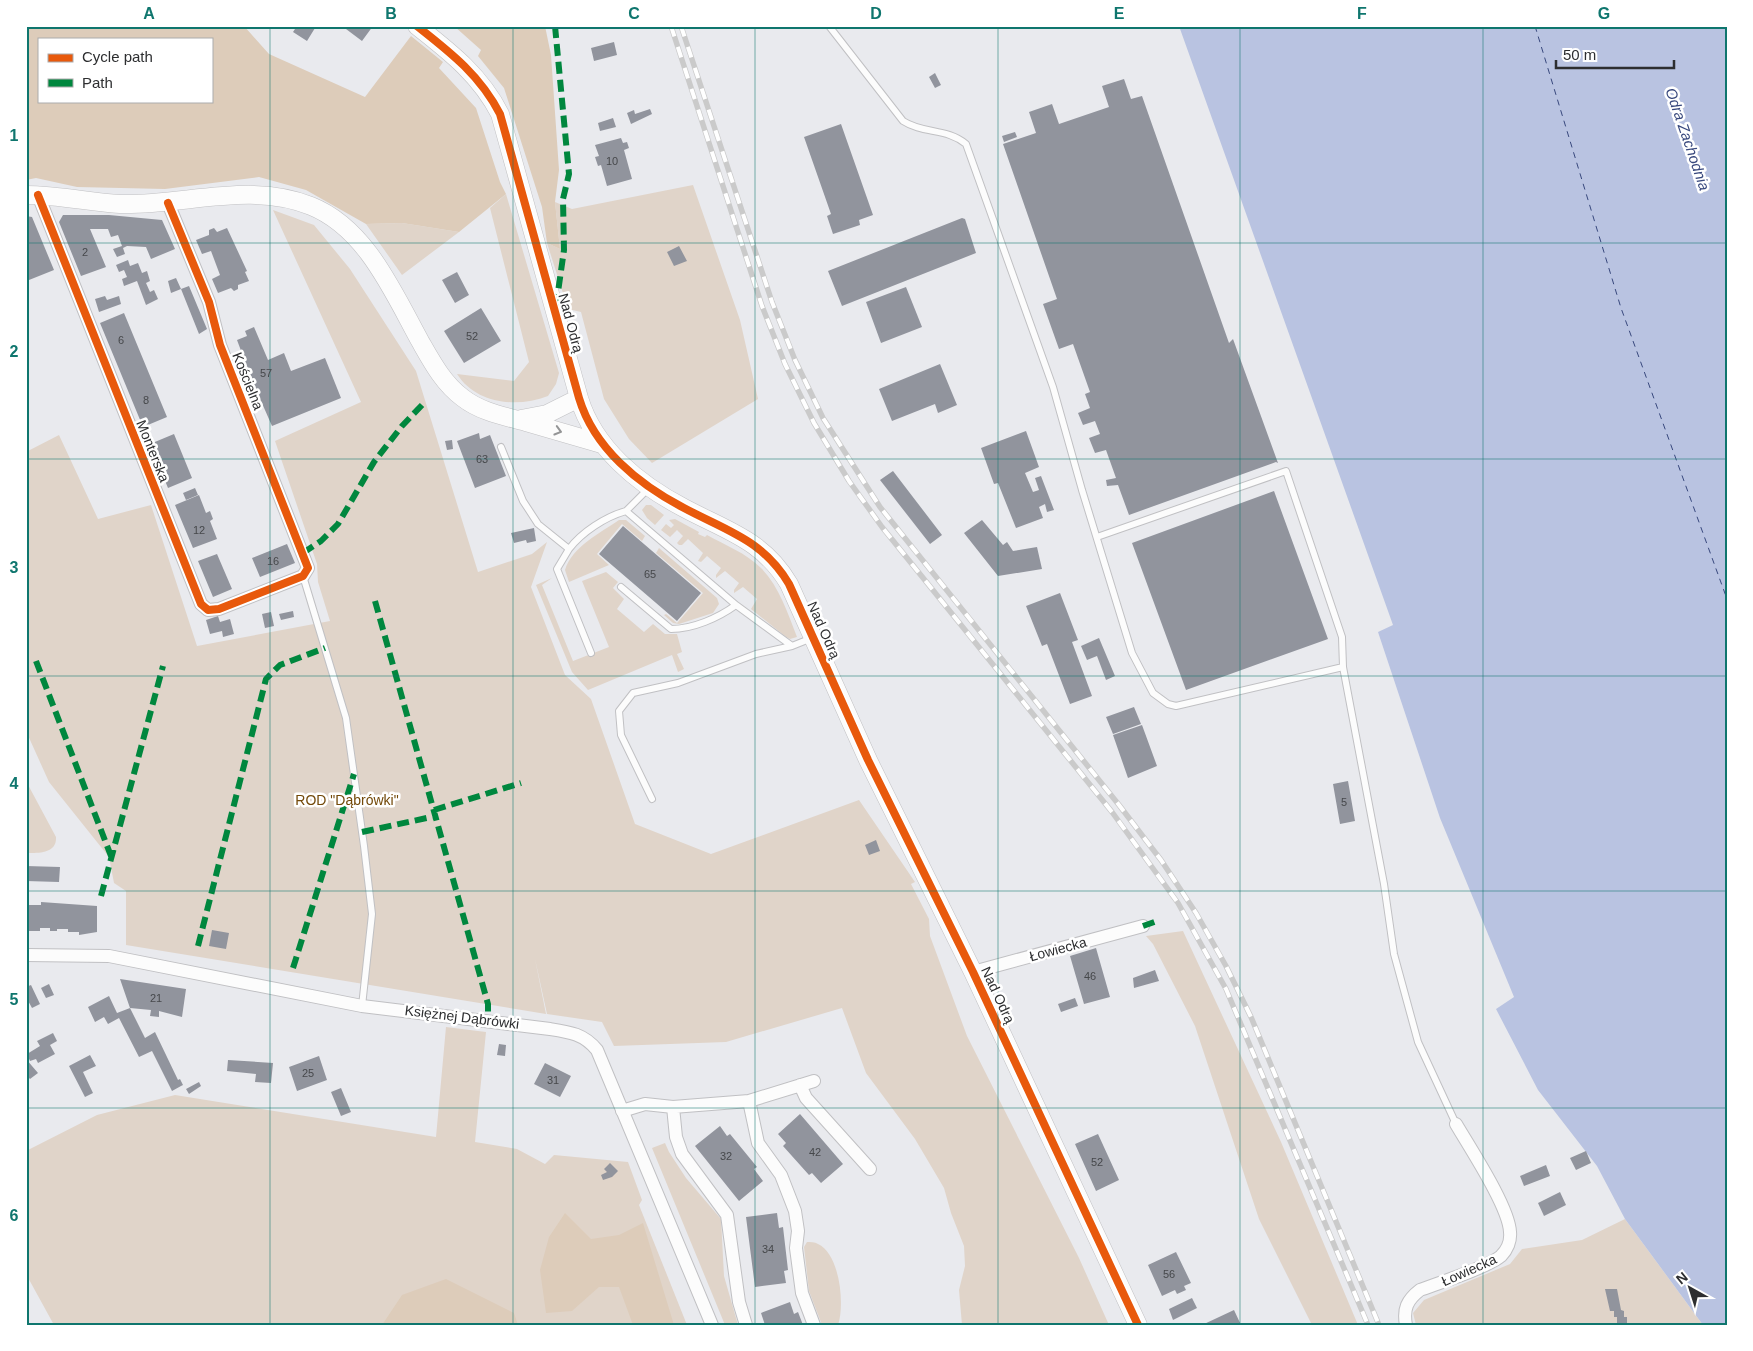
<svg xmlns="http://www.w3.org/2000/svg" width="1753" height="1351" font-family="Arial,sans-serif">
<rect width="100%" height="100%" fill="#e9eaee"/>
<path fill="#e0d4c9" d="M693 185 740 320 758 399 652 463 629 439 604 399 581 312 568 309 547 243 560 249 555 202 572 209Z
M506 194 559 373 556 384 548 396C517 408 476 404 457 374L514 381 529 362 490 208Z
M273 210 314 225 350 269 416 371 478 572 532 554 547 542 531 587 565 675 591 699 635 824 711 854 859 800 915 882 911 884 929 919 930 936 967 1036 1079 1258 1109 1325H962L959 1290 965 1266 964 1246 951 1213 944 1188 915 1139 866 1073 842 1008 726 1042 614 1046 602 1022 547 1014 535 959 546 1014 126 945V891L114 883 109 857 49 782 26 731V452L59 435 98 519 151 505 197 646 330 621 318 582 317 564 275 441 361 402Z
M402 223 459 232 402 275 366 224Z
M646 505H651L664 515 655 525 647 518 642 510Z
M675 519 699 532 698 534 705 537 707 535C725 545 746 553 761 568 779 586 788 614 797 637L790 639 786 637 751 609 757 599 743 587 734 593V590L739 583 725 571 716 578V575L721 568 707 556 701 562 698 561 703 553 688 539 682 545H679L677 543 683 536 677 530 670 537 661 530 666 524 671 528 674 525 669 520Z
M619 520H626L645 536 642 541 622 524 597 554 609 565 569 582 565 570C572 547 600 533 619 520Z
M659 548 717 598 719 604 713 613 679 624 673 623 664 615 666 614 677 623 703 593 656 553Z
M606 572 618 582 613 588 624 599 617 609 644 632 653 624 665 634H677L682 652 677 654 684 669 678 672 672 655 588 690 572 672 536 585 552 578 542 585 573 661 609 647 582 581Z
M26 781 56 837C57 854 38 853 26 853Z
M1183 931 1281 1142 1358 1325H1310L1311 1323 1259 1219 1195 1026 1153 944 1146 936Z
M446 1027 486 1032 475 1142 517 1149 545 1164 554 1155 628 1162 642 1200 639 1205 687 1325H54L26 1274V1151L97 1115 175 1095 436 1137Z
M665 1143 669 1152 686 1178 721 1219 724 1276 738 1325H725L652 1148Z
M1625 1219 1703 1325H1416L1413 1313 1424 1300 1510 1264 1522 1249 1582 1240Z
M807 1242C810 1242 815 1242 818 1244 840 1254 845 1305 838 1325H822L809 1291 804 1247Z"/>
<path fill="#ddccba" fill-rule="evenodd" d="M26 26H244L269 54 365 97 411 36 443 62 439 68 476 108 500 182 506 194 459 232 402 223 366 224 306 190 259 177 165 189 77 187 36 178 26 180ZM39 39H211V101H39Z
M454 26H545L551 55 559 170 555 202 560 249 547 243 542 207 504 88 478 56 481 50Z
M565 1213 591 1239 619 1235 643 1223 674 1325H633L619 1287H599L572 1311 546 1313 540 1270 549 1237Z
M446 1279 514 1313 518 1325H382L402 1295Z"/>
<path fill="#b9c3e1" d="M1179 26H1727V1325H1703L1625 1219 1597 1166 1538 1090 1496 1009 1514 997 1440 818 1378 632 1393 625Z"/>
<g fill="none" stroke-linecap="round" stroke-linejoin="round">
<path stroke="#38487d" stroke-width="1" stroke-dasharray="6 5" stroke-linecap="butt" d="M1535 26 1621 308 1727 599"/>
</g>
<path fill="#91949d" d="M297 26 315 28 307 41 293 32Z
M342 26H373L362 41Z
M614 42 617 55 594 61 591 48Z
M935 73 941 85 935 88 929 77Z
M1124 79 1131 99 1142 96 1229 343 1233 339 1278 463 1276 462 1129 515 1118 485 1107 486 1106 480 1116 478 1106 450 1095 453 1089 438 1100 434 1095 421 1083 425 1078 413 1090 408 1085 394 1090 392 1073 344 1059 349 1043 304 1057 299 1003 144 1036 133 1029 112 1052 104 1059 124 1109 107 1102 86Z
M650 109 652 114 631 124 627 113 634 110 635 114Z
M613 118 616 127 600 131 598 123Z
M841 124 873 215 859 220 860 225 833 234 827 216 831 214 804 137Z
M1015 132 1017 137 1004 142 1002 136Z
M621 138 623 143 627 142 629 148 624 150 632 179 607 186 601 165 598 166 595 157 599 156 595 145Z
M63 215H109L162 220 175 249 151 259 146 247 127 246 123 248 125 254 117 257 113 249 122 246 118 235 111 237 108 229H90L106 267 81 276 59 222Z
M26 216 32 217 54 270 29 280 26 274Z
M962 218 965 219 976 253 842 306 828 271Z
M214 228 217 232 227 228 247 271 245 272 249 281 238 285V289L234 291 231 288 218 293 212 279 220 275 211 251 202 254 196 240 209 235V230Z
M679 246 687 261 674 266 667 252Z
M128 260 130 266 138 263 142 273 147 271 150 281 146 283 150 292 154 290 158 299 146 305 137 281 124 286 122 279 127 277 124 270 119 272 116 265Z
M457 272 469 295 455 303 442 280Z
M176 278 181 289 189 286 207 329 199 334 181 289 171 293 168 281Z
M906 287 922 327 881 343 866 302Z
M105 296 107 300 119 296 121 304 99 312 95 299Z
M481 308 501 341 464 363 444 331Z
M124 313 167 417 143 427 100 323Z
M254 327 268 360 284 353 291 371 325 358 341 398 272 426 254 385 252 386 250 381 253 380 250 374 248 375 246 371 249 370 245 362 242 363 240 358 243 356 237 340 247 336 245 331Z
M940 364 957 405 938 413 935 404 892 421 879 389Z
M1026 431 1039 467 1025 473 1033 492 1039 490 1035 478 1041 476 1054 510 1047 512 1045 504 1039 507 1043 518 1016 528 998 483 994 484 981 448Z
M479 433 480 439 490 435 506 476 475 488 457 441Z
M174 434 192 478 168 488 150 444Z
M452 440 453 449 447 450 445 441Z
M893 471 942 535 930 544 880 480Z
M195 488 198 495 186 500 183 493Z
M1274 491 1328 639 1186 690 1132 543Z
M199 495 206 513 210 511 213 519 210 521 217 539 193 548 175 505Z
M982 520 1003 545 1007 542 1013 551 1037 547 1042 569 998 576 964 533Z
M623 526 701 593 677 621 599 554Z
M534 528 536 541 527 543 526 540 514 543 511 533Z
M287 544 295 563 260 577 252 558Z
M217 554 232 589 213 597 198 561Z
M1060 593 1078 640 1072 642 1092 696 1070 704 1047 644 1042 646 1026 606Z
M293 611 294 617 281 620 279 614Z
M271 612 274 626 265 628 262 614Z
M218 616 220 622 230 619 234 634 223 637 222 631 210 634 206 620Z
M1099 638 1115 676 1106 680 1097 656 1087 660 1081 646Z
M1134 707 1141 724 1113 734 1106 717Z
M1142 725 1157 766 1128 778 1113 735Z
M1348 781 1355 821 1340 824 1333 784Z
M876 840 880 851 869 855 865 845Z
M26 866 60 867 59 882 26 881Z
M41 902 97 906V932L79 935V932H68V929H57V931H50V928H40V931H29V933H26V905H41Z
M212 930 229 933 226 949 209 946Z
M1096 948 1110 997 1084 1004 1070 956Z
M1155 970 1159 981 1134 988 1133 978Z
M120 979 186 989 182 1017 159 1011V1017L150 1016 151 1010 130 1008 145 1038 155 1032 178 1080 180 1079 183 1085 181 1086 172 1091 152 1051 139 1057 119 1018 108 1024 104 1017 95 1022 88 1007 109 996 117 1013 130 1008Z
M49 984 54 995 46 998 41 988Z
M31 985 40 1004 32 1008 26 997V987Z
M1075 998 1078 1006 1061 1012 1058 1004Z
M53 1033 57 1041 50 1045 55 1054 38 1063 36 1059 30 1061 27 1054 40 1046 37 1041Z
M499 1044 506 1045 505 1056 497 1055Z
M90 1055 96 1066 83 1072 93 1093 85 1097 69 1066Z
M319 1056 327 1080 297 1091 289 1067Z
M26 1059 38 1073 30 1079 26 1075Z
M228 1060 273 1063 271 1083 255 1082 256 1074 227 1071Z
M545 1063 571 1076 560 1097 534 1084Z
M199 1082 201 1086 189 1094 186 1089Z
M341 1088 351 1112 341 1116 331 1092Z
M800 1114 843 1164 821 1183 812 1173 809 1175 783 1146 786 1143 778 1134Z
M720 1126 727 1136 730 1134 757 1167 754 1169 763 1181 739 1201 695 1146Z
M1098 1134 1119 1180 1096 1191 1075 1144Z
M1586 1151 1591 1163 1576 1170 1570 1158Z
M610 1163 618 1171 612 1177 603 1180 601 1175 607 1172 604 1169Z
M1546 1165 1550 1176 1524 1186 1520 1176Z
M1560 1192 1566 1205 1544 1216 1538 1203Z
M777 1213 779 1228 783 1227 788 1270 784 1271 786 1283 755 1287 746 1217Z
M1176 1252 1191 1283 1184 1286 1186 1290 1177 1294 1175 1290 1162 1296 1148 1265Z
M1605 1289H1617L1621 1310 1624 1311V1317H1627V1325L1617 1324V1317H1614V1311H1610Z
M1192 1298 1197 1308 1173 1320 1169 1309Z
M790 1302 794 1314 798 1312 803 1325H765L761 1313Z
M1234 1310 1241 1325H1202Z"/>
<g fill="none" stroke-linecap="round" stroke-linejoin="round">
<g stroke="#c0c0c3" stroke-width="8">
<path id="lane" d="M829 26 903 121C923 134 947 128 966 144L1053 387 1082 490 1132 653 1153 693 1168 704 1176 706 1343 667 1384 884 1394 954 1418 1042 1456 1124
M501 447 523 501 538 524 569 549C582 532 605 517 626 511L736 605
M626 511 648 489
M1097 537 1286 471 1342 637 1343 667
M569 549 557 569 591 653
M303 576 346 718 364 846 372 914 362 1006
M621 587 671 629C693 629 718 618 736 605L792 646 812 638
M652 799 621 735 619 711 633 693 678 683 756 654 792 646"/>
</g>
<g stroke="#c0c0c3" stroke-width="14">
<path id="street" d="M38 195 201 604 208 610 219 609 303 576 308 568 220 345 209 302 168 203
M26 955 109 956 362 1006 550 1029C570 1032 584 1034 597 1050L712 1325
M973 972 1143 926
M800 1085 806 1098 870 1169
M749 1101 758 1143 781 1175 795 1211 798 1231 796 1248 802 1293 814 1325
M673 1107 676 1137 682 1154 727 1215 739 1302 746 1325
M622 1111 645 1104 673 1107 749 1101 814 1081
M1406 1325C1403 1309 1407 1300 1420 1290 1439 1283 1488 1267 1501 1256 1507 1250 1511 1241 1510 1232 1509 1207 1470 1148 1456 1124"/>
</g>
<g stroke="#c0c0c3" stroke-width="19">
<path id="secondary" d="M417 26C450 52 480 75 500 114L579 398C594 448 638 484 684 508 727 531 763 540 789 584L868 760 973 972 1138 1325
M26 195C58 195 89 202 120 204 183 206 251 181 311 206 366 228 393 292 420 341 432 362 443 383 463 398 481 412 504 416 526 422 551 429 577 437 602 444
M521 419 547 414 579 398"/>
</g>
<use href="#lane" stroke="#fcfcfc" stroke-width="6"/>
<use href="#street" stroke="#fcfcfc" stroke-width="12"/>
<use href="#secondary" stroke="#fcfcfc" stroke-width="18"/>
<g stroke="#cacaca" stroke-width="5.5">
<path id="rail" d="M671 26 762 306 785 364 814 423 849 481 882 527 1112 812 1178 903 1226 989 1368 1325
M681 26 772 302 795 360 823 418 880 507 1119 805 1161 860 1196 913 1226 966 1251 1017 1379 1325"/>
</g>
<use href="#rail" stroke="#fff" stroke-width="4" stroke-dasharray="11" stroke-linecap="butt"/>
<path stroke="#00873e" stroke-width="6" stroke-dasharray="12 6" stroke-linecap="butt" d="M555 26 569 174 563 199 564 250 556 306
M303 553 321 541 338 524 374 462 402 426 423 404
M375 601 488 1004V1021
M36 661 111 856
M434 810 521 783
M362 832 436 816
M101 896 163 666
M1143 926 1157 921
M198 946 266 679 280 665 325 648
M293 968 354 774"/>
<g stroke="#fff" stroke-width="11">
<path id="cycleway" d="M417 26C450 52 480 75 500 114L579 398C594 448 638 484 684 508 727 531 763 540 789 584L868 760 973 972 1138 1325
M38 195 201 604 208 610 219 609 303 576 308 568 220 345 209 302 168 203"/>
</g>
<use href="#cycleway" stroke="#e8590c" stroke-width="8"/>
</g>
<defs><path id="oneway-chevron" d="M-2-3.5L2.5 0L-2 3.5" fill="none" stroke-width="1.6" stroke-linecap="round" stroke-linejoin="round" transform="scale(1.25)"/></defs>
<use stroke="#949596" href="#oneway-chevron" transform="translate(558 431) rotate(16)"/>
<path fill="none" stroke="#0f766e" stroke-width="1" stroke-opacity="0.55" d="M270 26V1325M513 26V1325M755 26V1325M998 26V1325M1240 26V1325M1483 26V1325M26 243H1727M26 459H1727M26 676H1727M26 891H1727M26 1108H1727"/>
<g text-anchor="middle" dominant-baseline="central" stroke-width="5" stroke-linejoin="round" paint-order="stroke">
<g font-size="11" fill="#46484b">
<text x="612" y="161">10</text>
<text x="85" y="252">2</text>
<text x="472" y="336">52</text>
<text x="121" y="340">6</text>
<text x="266" y="373">57</text>
<text x="146" y="400">8</text>
<text x="482" y="459">63</text>
<text x="199" y="530">12</text>
<text x="273" y="561">16</text>
<text x="650" y="574">65</text>
<text x="1344" y="802">5</text>
<text x="1090" y="976">46</text>
<text x="156" y="998">21</text>
<text x="308" y="1073">25</text>
<text x="553" y="1080">31</text>
<text x="815" y="1152">42</text>
<text x="726" y="1156">32</text>
<text x="1097" y="1162">52</text>
<text x="768" y="1249">34</text>
<text x="1169" y="1274">56</text>
</g>
<g font-size="14" fill="#2d2e30" stroke="#fff">
<text transform="translate(571 323) rotate(75)">Nad Odrą</text>
<text transform="translate(248 381) rotate(68)">Kościelna</text>
<text transform="translate(153 451) rotate(68)">Monterska</text>
<text transform="translate(824 630) rotate(66)">Nad Odrą</text>
<text transform="translate(1058 949) rotate(-15)">Łowiecka</text>
<text transform="translate(998 995) rotate(65)">Nad Odrą</text>
<text transform="translate(462 1017) rotate(7)">Księżnej Dąbrówki</text>
<text transform="translate(1469 1270) rotate(-24)">Łowiecka</text>
</g>
<g font-size="14" fill="#734909" stroke="#fff">
<text x="347" y="800">ROD "Dąbrówki"</text>
</g>
<g font-size="15" font-style="italic" fill="#38487d" stroke="#fff">
<text transform="translate(1688 139) rotate(71)">Odra Zachodnia</text>
</g>
</g>
<rect width="1753" height="1351" fill="none" stroke="#ffffff" stroke-width="55"/>
<rect x="38" y="38" width="175" height="65" fill="#ffffff" stroke="#ababac"/>
<rect x="48" y="54" width="25" height="8" fill="#e8590c" stroke="#ababac"/>
<text x="82" y="62" font-size="15" fill="#2d2e30">Cycle path</text>
<rect x="48" y="79" width="25" height="8" fill="#00873e" stroke="#ababac"/>
<text x="82" y="88" font-size="15" fill="#2d2e30">Path</text>
<g transform="translate(1690 1288) rotate(321)" stroke="#ffffff" stroke-width="4" paint-order="stroke">
<path d="M0-4L9 19L0 12L-9 19Z" fill="#2d2e30"/>
<text y="-8" font-size="14" font-weight="bold" text-anchor="middle" fill="#2d2e30">N</text>
</g>
<path d="M1556 60v8h118v-8" fill="none" stroke="#2d2e30" stroke-width="2.5"/>
<text x="1563" y="60" font-size="15" fill="#2d2e30" stroke="#ffffff" stroke-width="4" paint-order="stroke">50 m</text>
<rect x="28" y="28" width="1698" height="1296" fill="none" stroke="#0f766e" stroke-width="2"/>
<g font-size="16" text-anchor="middle" font-weight="bold" fill="#0f766e">
<text x="149" y="19">A</text>
<text x="391" y="19">B</text>
<text x="634" y="19">C</text>
<text x="876" y="19">D</text>
<text x="1119" y="19">E</text>
<text x="1362" y="19">F</text>
<text x="1604" y="19">G</text>
<text x="14" y="141">1</text>
<text x="14" y="357">2</text>
<text x="14" y="573">3</text>
<text x="14" y="789">4</text>
<text x="14" y="1005">5</text>
<text x="14" y="1221">6</text>
</g>
</svg>
